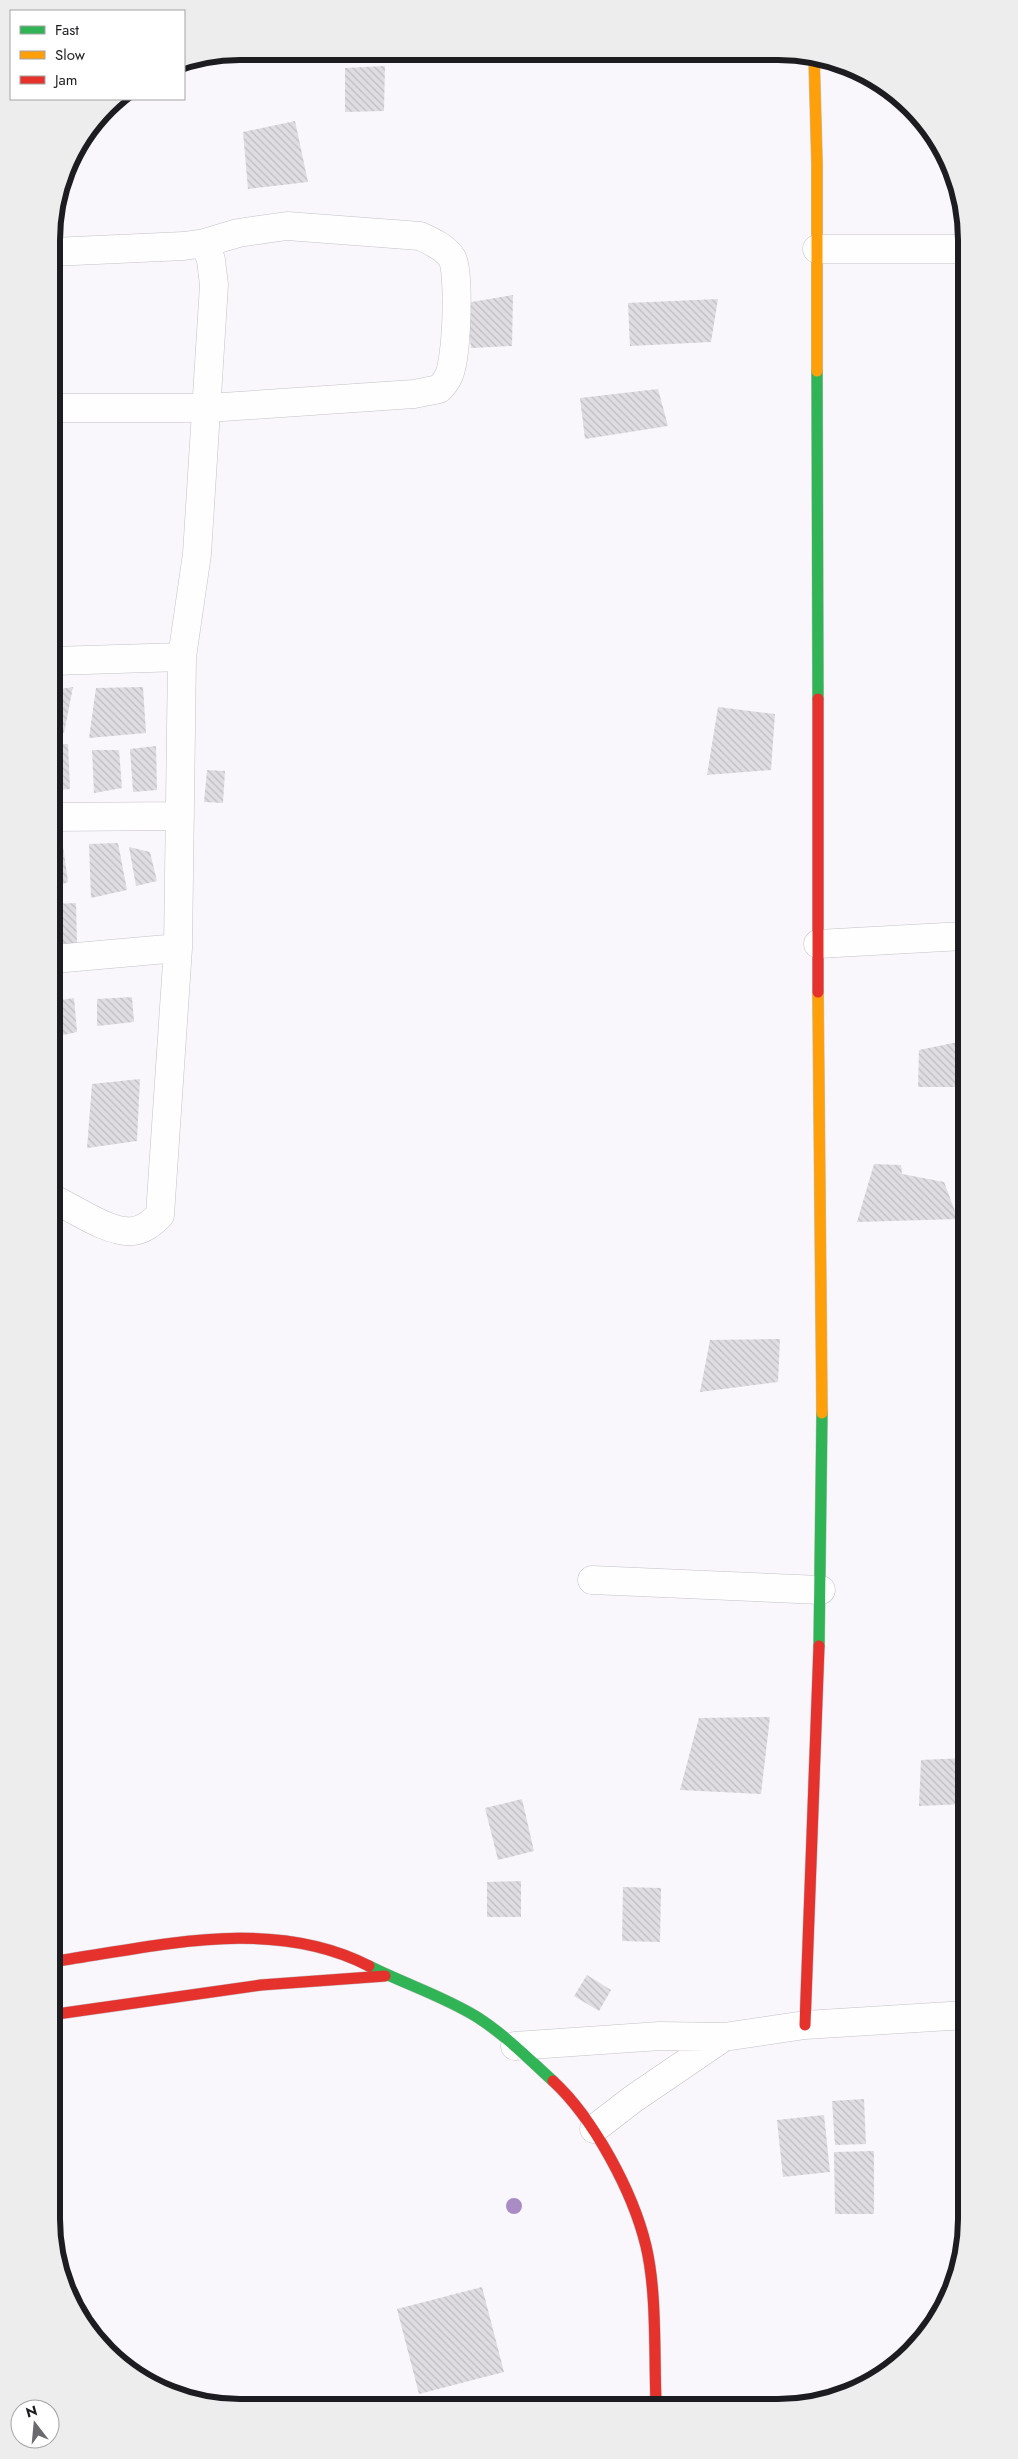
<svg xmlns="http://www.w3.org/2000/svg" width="1018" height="2459" font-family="Jost,sans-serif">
<defs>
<pattern id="building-back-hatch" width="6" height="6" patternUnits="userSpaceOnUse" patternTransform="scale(1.25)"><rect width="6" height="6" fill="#dfdde1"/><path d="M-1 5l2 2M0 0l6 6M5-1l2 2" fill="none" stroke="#bfbdc1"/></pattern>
</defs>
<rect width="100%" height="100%" fill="#f9f7fc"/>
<path fill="url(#building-back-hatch)" d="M385 66 384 111 345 112V68Z
M295 121 308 182 248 189 243 132Z
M513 295 512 346 471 348 466 303Z
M718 299 711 342 630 346 628 303Z
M658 389 668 426 585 439 580 398Z
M73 687 64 733H53V690Z
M143 687 146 733 89 738 96 688Z
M718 707 775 714 771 770 707 775Z
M53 744H68L70 789 61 790V798H53Z
M156 746 157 790 133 792 130 749Z
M92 750H119L122 788 94 793Z
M207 770 225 771 223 803 204 802Z
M118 843 127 890 91 898 89 844Z
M63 846 68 882 54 888 53 847Z
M129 847 150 852 157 881 136 886Z
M76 903 77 944 54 947V904Z
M132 997 134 1022 97 1026V999Z
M74 998 77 1032 54 1037V1001Z
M958 1042 962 1087H918L919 1050Z
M140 1079 137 1141 87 1148 92 1084Z
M62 1132 56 1166H54V1133Z
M874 1164 901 1165 902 1174 944 1182 958 1219 857 1222Z
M780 1339 778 1382 700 1392 710 1340Z
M770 1717 761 1794 680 1790 699 1718Z
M965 1758V1804L919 1806 921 1760Z
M522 1799 534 1851 498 1860 485 1808Z
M521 1881V1917H487V1882Z
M623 1887 661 1888 660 1942 622 1941Z
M587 1975 611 1990 599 2011 574 1996Z
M864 2099 866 2144 835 2145 832 2101Z
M824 2115 830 2172 783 2177 777 2120Z
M874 2151V2214H835L834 2152Z
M482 2287 504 2372 419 2394 397 2309Z"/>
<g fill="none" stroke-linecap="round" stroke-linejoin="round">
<g stroke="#c3c1c6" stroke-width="29">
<path id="street" d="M817 249H961
M52 252 184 246 205 243 211 260 214 285 197 554 182 657 178 948 160 1215C152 1223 144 1230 133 1231 111 1234 74 1209 54 1199
M52 408H208L414 394 439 389C442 386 446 382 448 377 457 362 460 273 452 258 445 247 431 241 420 236L287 226 238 233 205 243
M53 661 182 657
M53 817 180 816
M818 944 963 936
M54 959 178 948
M592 1580 821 1590
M515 2046 660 2036 724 2037 805 2025 966 2015
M594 2129 633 2099 724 2037"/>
</g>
<g stroke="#c3c1c6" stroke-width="12">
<path id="fast" d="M817 371 818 699
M819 1646 822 1413
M369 1966C405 1984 443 1996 477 2017 505 2035 529 2059 553 2081"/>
</g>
<g stroke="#c3c1c6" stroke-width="12">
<path id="slow" d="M814 55 817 164V371
M818 992 822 1413"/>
</g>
<g stroke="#c3c1c6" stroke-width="12">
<path id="jam" d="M818 699V992
M57 1961C159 1946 272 1916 369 1966
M57 2014 261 1985 385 1976
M805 2025 819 1646
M553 2081C594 2119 633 2192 646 2246 657 2292 654 2354 656 2402"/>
</g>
<use href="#street" stroke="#fefeff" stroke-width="28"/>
<use href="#fast" stroke="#30b455" stroke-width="11"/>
<use href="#slow" stroke="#ff9f0a" stroke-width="11"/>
<use href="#jam" stroke="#e5322d" stroke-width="11"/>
</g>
<circle fill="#a88cc3" cx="514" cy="2206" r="8"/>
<path d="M0 0H1018V2459H0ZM240 60H778A180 180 0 0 1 958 240V2219A180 180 0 0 1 778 2399H240A180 180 0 0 1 60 2219V240A180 180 0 0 1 240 60Z" fill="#ededed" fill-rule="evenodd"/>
<path fill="none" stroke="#1d1c20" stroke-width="6" d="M240 60H778A180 180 0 0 1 958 240V2219A180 180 0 0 1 778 2399H240A180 180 0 0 1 60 2219V240A180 180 0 0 1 240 60Z"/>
<rect x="10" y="10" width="175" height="90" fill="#ffffff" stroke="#a5a4a6"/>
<rect x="20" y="26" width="25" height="8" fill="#30b455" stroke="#a5a4a6"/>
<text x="55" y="35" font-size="15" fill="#1d1c20">Fast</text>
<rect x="20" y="51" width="25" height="8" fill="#ff9f0a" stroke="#a5a4a6"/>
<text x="55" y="60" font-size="15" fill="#1d1c20">Slow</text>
<rect x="20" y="76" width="25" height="8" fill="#e5322d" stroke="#a5a4a6"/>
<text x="55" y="85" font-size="15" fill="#1d1c20">Jam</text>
<g transform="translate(35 2424) rotate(344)"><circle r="24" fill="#ffffff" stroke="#a5a4a6"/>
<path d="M0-4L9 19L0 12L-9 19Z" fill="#6a696d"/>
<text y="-8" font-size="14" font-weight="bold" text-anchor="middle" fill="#1d1c20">N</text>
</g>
</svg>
